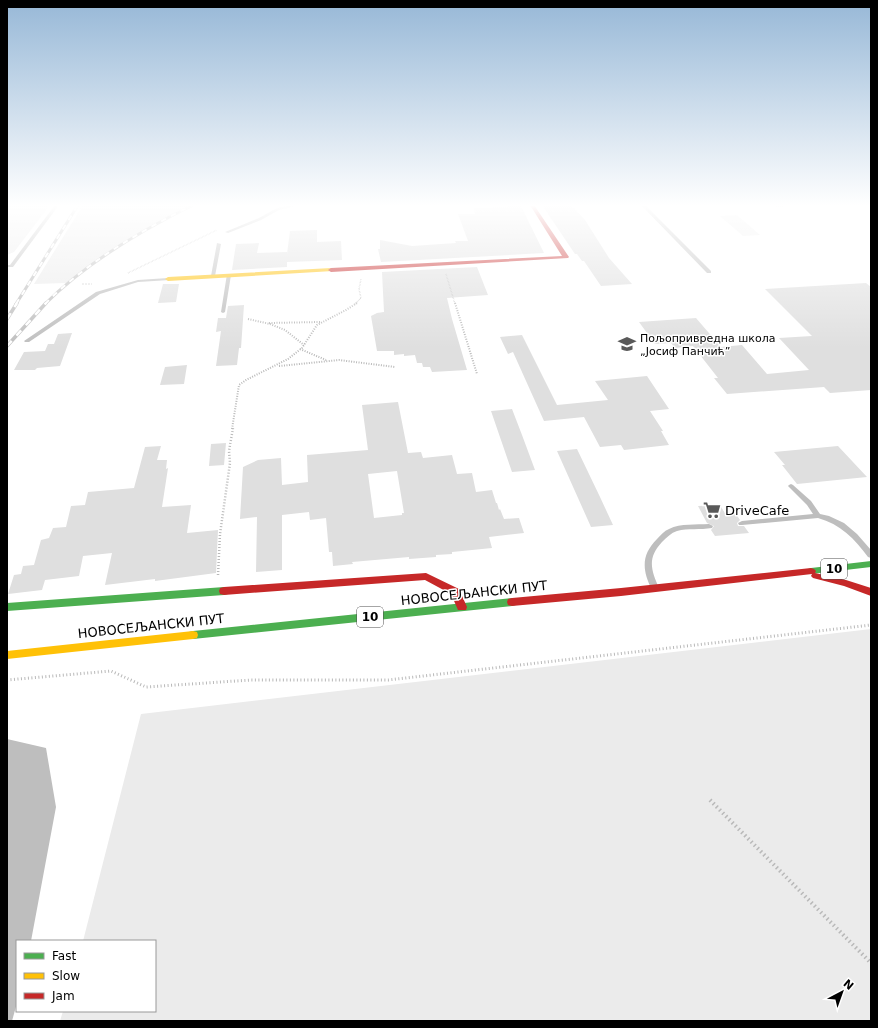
<svg xmlns="http://www.w3.org/2000/svg" width="878" height="1028" font-family="'DejaVu Sans',sans-serif">
<rect width="100%" height="100%" fill="#fff"/>
<path fill="#ebebeb" d="M7 205H50L14 252 7 255Z
M83 205H189L125 241 66 283 34 284Z
M737 215 760 235 743 236 720 216Z
M871 629V1021H60L63 1011H155V941H83L141 714Z"/>
<path fill="#bebebe" d="M7 739 46 748 56 807 31 941H17V1003L12 1021H7Z"/>
<path fill="#dfdfdf" fill-rule="evenodd" d="M542 205H571L585 220 609 258 632 284 601 286 584 261H582L577 254H575Z
M521 206 544 253 381 262 378 249H380V240L412 246 456 243 455 241H468L458 214H475L474 208Z
M317 230V242L341 241 342 260 287 262V267L232 270 236 244 259 243 257 253 287 252V254L290 231Z
M477 267 488 295 447 298 452 319 467 370 432 372 430 367H423L422 363H417L415 355 404 356V354L394 355V351H377L371 316 377 313 384 312 382 272Z
M866 283 871 287V390L830 393 824 387 727 394 714 378H718L693 346 675 348 671 343 655 344 639 322 696 318 721 347 742 345 767 374 809 370 779 338 812 336 765 289Z
M163 284H179L176 302 158 303Z
M244 305 241 348H239L237 365 216 366 221 331 216 332 218 318H226L228 306Z
M72 333 60 366 37 368 35 370H14L24 352 45 351 48 344H54L58 334Z
M522 335 557 405 608 400 595 381 647 376 669 409 650 411 663 431H661L669 445 624 450 621 445 600 447 584 417 544 421 513 352 508 354 500 337Z
M187 365 184 384 160 385 165 367Z
M398 402 408 453 421 452 423 458 452 455 457 474 472 473 476 492 492 490 496 503H497L499 510 500 509 504 519 519 518 524 533 489 537 492 548 452 552V554L436 555V557L409 559V557L352 562 353 564 333 566 332 552H329L326 518 310 520 309 512 282 515V570L256 572 257 517 240 519 243 467 258 460 281 458 282 485 308 482 307 455 368 450 362 405ZM397 471 404 513H402V515L374 518 368 474Z
M512 409 522 435 535 470 512 472 491 411Z
M226 443 224 465 209 466 211 444Z
M161 446 157 460H167L166 469 168 468 162 507 191 505 187 533 218 530 216 573 155 581V579L105 585 112 553 83 556 79 576 45 580 42 590 8 594 14 575 21 574 23 566 34 565 41 540 49 538 53 528 66 527 71 506 85 505 88 492 134 488 145 447Z
M838 446 867 477 797 484 782 465H785L774 452Z
M577 449 600 497 613 525 591 527 557 451Z
M720 505 726 515 736 514 740 520 737 523 738 526H744L749 533 715 536 711 530 714 526 707 523 698 506Z"/>
<g fill="none" stroke-linecap="round" stroke-linejoin="round">
<path stroke="#b9b9b9" stroke-width="1.5" stroke-dasharray="0.5 1" stroke-linecap="butt" d="M128 273 217 230
M446 274 455 304
M82 284H92
M355 304 361 298 359 289 361 279"/>
<path stroke="#b9b9b9" stroke-width="2" stroke-dasharray="1 1.5" stroke-linecap="butt" d="M455 303 477 374
M248 319 270 324 285 330 304 345
M269 323 320 322
M300 349 326 360
M279 366 339 360 395 367
M232 429 239 385 246 380 288 359 302 348 317 325 346 310 357 303"/>
<path stroke="#b9b9b9" stroke-width="2.5" stroke-dasharray="1 2" stroke-linecap="butt" d="M218 575 220 534 230 463 229 451 233 428"/>
<path stroke="#b9b9b9" stroke-width="3" stroke-dasharray="1 2.5" stroke-linecap="butt" d="M7 680 111 671 146 687 251 680H388L871 625"/>
<path stroke="#b9b9b9" stroke-width="4" stroke-dasharray="1.5 3" stroke-linecap="butt" d="M710 800 871 963"/>
<path fill="#bebebe" fill-rule="evenodd" d="M55 205H59L13 267H7V265H10Z
M293 205H299L279 210 261 220 228 233 225 232 259 218 277 208Z
M641 205H645L711 271V273H707Z
M774 205H786C783 207 777 207 774 205Z
M217 243 221 244 215 276 213 277 211 276Z
M227 274 231 275 225 312 223 313 221 312Z
M168 278 170 279V280L138 282 100 294 29 342H25L24 341 96 292 138 280Z
M791 484 793 485 811 501 820 514 829 516 844 523 857 534 871 550V558L868 557C855 539 840 524 818 518L742 525H739L738 523 742 521 813 514 807 505 788 486 789 485Z
M709 524 713 526 712 528C700 530 688 528 677 531 671 533 667 537 662 542 647 558 651 570 659 588L658 590H652C642 570 641 555 657 539 661 535 664 531 669 529 681 523 696 525 709 524Z"/>
<path fill="#4caf50" fill-rule="evenodd" d="M871 561V567L811 574 808 573 806 571 808 569 811 568Z
M224 587 228 588 229 591 228 594 224 595 7 611V603Z
M512 598 516 599 517 602 516 605 512 606 193 639 189 638 188 635 189 632 193 631Z"/>
<path fill="#ffc107" fill-rule="evenodd" d="M331 268 333 269V271L168 281 165 279 168 277Z
M193 631 197 632 198 635 197 638 193 639 7 659V651Z"/>
<path fill="#c62828" fill-rule="evenodd" d="M530 205H534L569 257 568 258 331 272 328 270 331 268 562 256Z
M811 568 814 569 816 571 815 573 846 580 871 588V596L844 586 813 578 811 576 812 574 621 596 512 606 508 605 507 602 508 599 512 598 621 588Z
M426 573 459 589 467 607 466 610H458L451 594 425 580 224 595 220 594 219 591 220 588 224 587Z"/>
<g stroke="#bebebe" stroke-width="3">
<path id="rail-far1" d="M16 304 78 205
M45 304C87 262 140 231 193 205"/>
</g>
<g stroke="#bebebe" stroke-width="3.5">
<path id="rail" d="M7 319 17 303
M7 346 46 303"/>
</g>
<use href="#rail-far1" stroke="#fff" stroke-width="2" stroke-dasharray="5.5" stroke-linecap="butt"/>
<use href="#rail" stroke="#fff" stroke-width="2.5" stroke-dasharray="7" stroke-linecap="butt"/>
</g>
<linearGradient id="sky" x2="0" y2="1"><stop stop-color="#97b8d7"/><stop offset="0.59" stop-color="#fff"/><stop offset="1" stop-color="#fff" stop-opacity="0"/></linearGradient>
<rect width="878" height="348" fill="url(#sky)"/>
<defs>
<g id="school-bare" transform="scale(1.38)"><path d="M0-5L7-2L0 1L-7-2ZM-4 1L0 2.5L4 1V4Q0 6-4 4Z" fill="#595959" stroke="#fff" stroke-width="2.5" paint-order="stroke"/></g>
<g id="supermarket-bare" transform="scale(1.38)"><path d="M-6-5.5h2.5l.6 2H6L4.5 2H-2.5L-4.4-4H-6ZM-1.5 3.2a1.3 1.3 0 1 0 .1 0ZM3 3.2a1.3 1.3 0 1 0 .1 0Z" fill="#595959" stroke="#fff" stroke-width="2.5" paint-order="stroke"/></g>
</defs>
<g fill-rule="evenodd">
<use href="#school-bare" x="627" y="344"/>
<use href="#supermarket-bare" x="712" y="510"/>
</g>
<g text-anchor="middle" dominant-baseline="central" stroke-width="3" stroke-linejoin="round" paint-order="stroke">
<g font-size="11" fill="#000" stroke="#fff" text-anchor="start">
<text x="640" y="338">Пољопривредна школа<tspan x="640" dy="13">„Јосиф Панчић”</tspan></text>
</g>
<g fill="#fff" stroke="#4c4c4c" stroke-width="1">
<rect x="821" y="559" width="26" height="20" rx="3"/>
<rect x="357" y="607" width="26" height="20" rx="3"/>
</g>
<g font-size="12" font-weight="bold" fill="#000">
<text x="834" y="569">10</text>
<text x="370" y="617">10</text>
</g>
<g font-size="13" fill="#000" stroke="#fff" text-anchor="start">
<text x="725" y="510">DriveCafe</text>
</g>
<g font-size="13" fill="#000" stroke="#fff">
<text transform="translate(474 593) rotate(-6)">НОВОСЕЉАНСКИ ПУТ</text>
<text transform="translate(151 626) rotate(-6)">НОВОСЕЉАНСКИ ПУТ</text>
</g>
</g>
<rect width="878" height="1028" fill="none" stroke="#000000" stroke-width="16"/>
<rect x="16" y="940" width="140" height="72" fill="#ffffff" stroke="#999999"/>
<rect x="24" y="953" width="20" height="6" fill="#4caf50" stroke="#999999"/>
<text x="52" y="960" font-size="12" fill="#000000">Fast</text>
<rect x="24" y="973" width="20" height="6" fill="#ffc107" stroke="#999999"/>
<text x="52" y="980" font-size="12" fill="#000000">Slow</text>
<rect x="24" y="993" width="20" height="6" fill="#c62828" stroke="#999999"/>
<text x="52" y="1000" font-size="12" fill="#000000">Jam</text>
<g transform="translate(842 992) rotate(41)" stroke="#ffffff" stroke-width="3" paint-order="stroke">
<path d="M0-3L7 15L0 10L-7 15Z" fill="#000000"/>
<text y="-6" font-size="11" font-weight="bold" text-anchor="middle" fill="#000000">N</text>
</g>
</svg>
